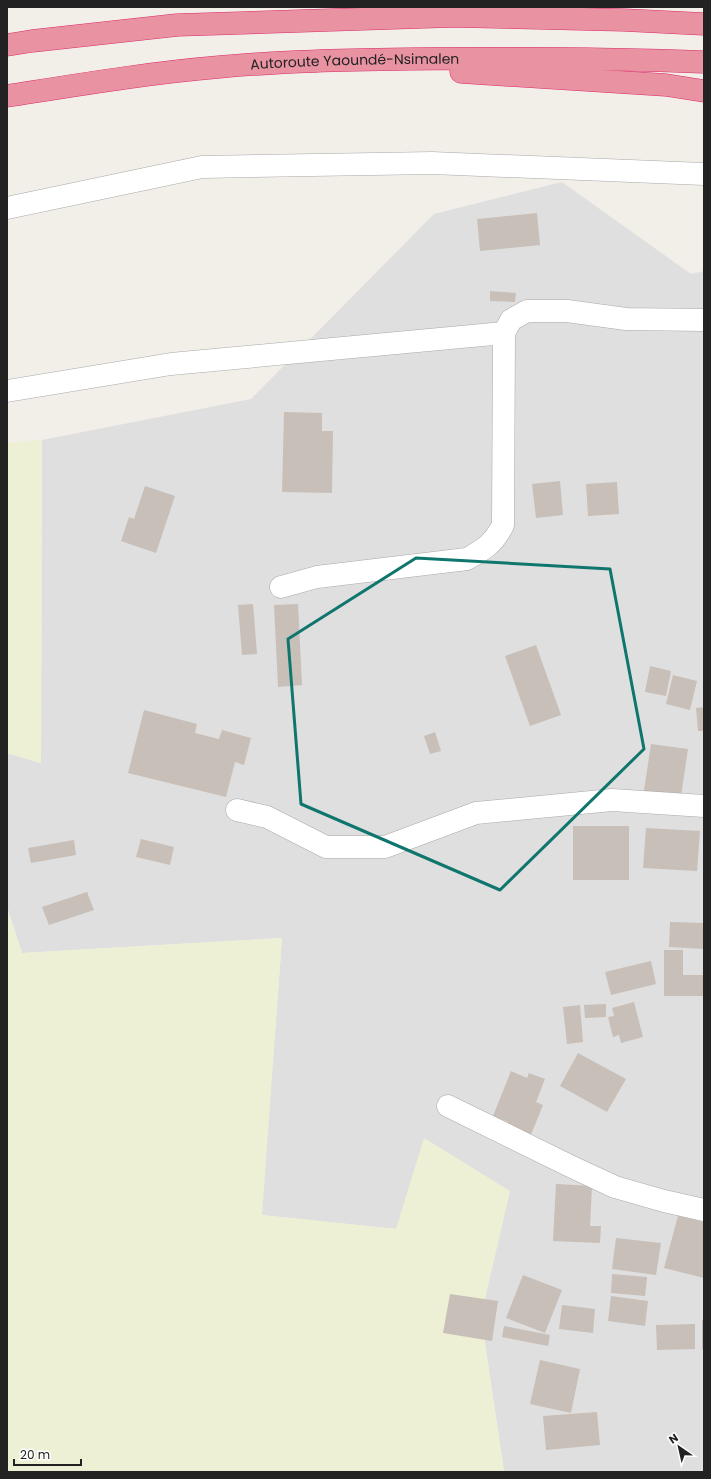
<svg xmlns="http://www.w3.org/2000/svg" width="711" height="1479" font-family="Poppins,sans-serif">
<rect width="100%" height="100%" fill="#f2efe9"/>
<path fill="#e0dfdf" d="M562 182 691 274 704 271V1472H504L481 1316 396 1229 261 1215 282 938 22 953 7 907V753L41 763 42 440 251 399 434 214Z"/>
<path fill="#eef0d5" d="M42 440 41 763 7 753V443Z
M7 907 22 953 282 938 262 1215 396 1229 424 1138 510 1191 481 1316 504 1472H7Z"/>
<path fill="#c7bfb8" d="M537 213 540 245 480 251 477 219Z
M490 291 516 293 515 302 490 301Z
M284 412 322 413V431H333L332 493 282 492Z
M560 481 563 515 536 518 532 484Z
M617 482 619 514 588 516 586 484Z
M145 486 175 496 156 553 121 541 129 517 134 519Z
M253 604 257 654 242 655 238 605Z
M298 604 302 685 278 687 274 605Z
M536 645 561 715 530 726 505 656Z
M650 666 671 671 666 696 645 692Z
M673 675 697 681 690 710 666 704Z
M704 707V731H698L696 708Z
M144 710 197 724 195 733 219 739 222 730 251 738 244 765 235 762 226 797 128 773Z
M435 732 441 751 430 754 424 736Z
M651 744 688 749 680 803 643 797Z
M573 826H629V880H573Z
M646 828 700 831 697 871 643 868Z
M141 839 174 847 170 865 136 857Z
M74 840 76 855 31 863 28 848Z
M87 892 94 910 49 925 42 907Z
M670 922 704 923V949L669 947Z
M664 950H683V975H704V996H664Z
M651 961 656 984 611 995 605 972Z
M634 1002 643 1037 621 1043 619 1035 613 1037 608 1017 614 1016 612 1008Z
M606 1004V1017L585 1018 584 1005Z
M580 1005 583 1042 567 1044 563 1007Z
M578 1053 626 1079 607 1112 560 1086Z
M511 1071 527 1078 529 1073 545 1079 536 1102 543 1105 530 1137 507 1127 508 1122 493 1116Z
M556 1184 592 1186 590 1226H601L600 1243 553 1241Z
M678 1216 704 1222V1278L664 1268Z
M616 1238 661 1243 656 1275 612 1269Z
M612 1274 647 1277 645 1296 611 1293Z
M523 1275 562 1290 545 1333 506 1318Z
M450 1294 498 1301 492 1341 443 1333Z
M611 1296 648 1301 645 1326 608 1321Z
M562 1305 595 1309 593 1333 559 1329Z
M702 1320H704V1349H702Z
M695 1324V1349L657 1350 656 1325Z
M504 1326 550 1335 548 1346 502 1337Z
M540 1360 580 1369 571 1413 530 1404Z
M597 1412 600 1445 546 1450 543 1416Z"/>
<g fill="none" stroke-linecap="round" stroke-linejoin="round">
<g stroke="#a9a9a9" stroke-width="23">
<path id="minor" d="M7 208 202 167 432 163 704 174
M7 391 171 364 504 333
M281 587 317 577 467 559C485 549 494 543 503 525L504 333 511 320 527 311H567L626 319 704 320
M237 810 267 817 326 847H385L476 813 612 800 704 806
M448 1106 570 1166 615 1187 664 1201 704 1210"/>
</g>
<g stroke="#dc2a67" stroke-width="23">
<g id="highway">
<path d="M7 45 32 41 177 25 453 16 624 20 704 24"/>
<path d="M461 72 666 85 704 91"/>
<path id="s1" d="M7 96C77 85 148 73 219 67 282 61 346 60 409 59 507 58 606 58 704 62"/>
</g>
</g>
<use href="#minor" stroke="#fff" stroke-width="22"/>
<use href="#highway" stroke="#e892a2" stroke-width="22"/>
</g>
<path fill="none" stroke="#0f766e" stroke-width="3" stroke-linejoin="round" d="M416 558 610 569 644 749 500 890 301 804 288 639Z"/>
<g text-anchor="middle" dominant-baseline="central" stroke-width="3" stroke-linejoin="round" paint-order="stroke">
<g font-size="14" fill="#222" stroke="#fff">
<text stroke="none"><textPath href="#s1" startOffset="350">Autoroute Yaoundé-Nsimalen</textPath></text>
</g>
</g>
<rect width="711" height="1479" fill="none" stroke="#222222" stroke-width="16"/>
<g transform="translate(679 1447) rotate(326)" stroke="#ffffff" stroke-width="3" paint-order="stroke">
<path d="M0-3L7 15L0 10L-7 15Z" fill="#222222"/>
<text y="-6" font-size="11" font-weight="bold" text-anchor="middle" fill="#222222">N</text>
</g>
<path d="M14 1459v6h67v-6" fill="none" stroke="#222222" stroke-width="2"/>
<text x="20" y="1459" font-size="12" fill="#222222" stroke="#ffffff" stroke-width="3" paint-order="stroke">20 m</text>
</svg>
